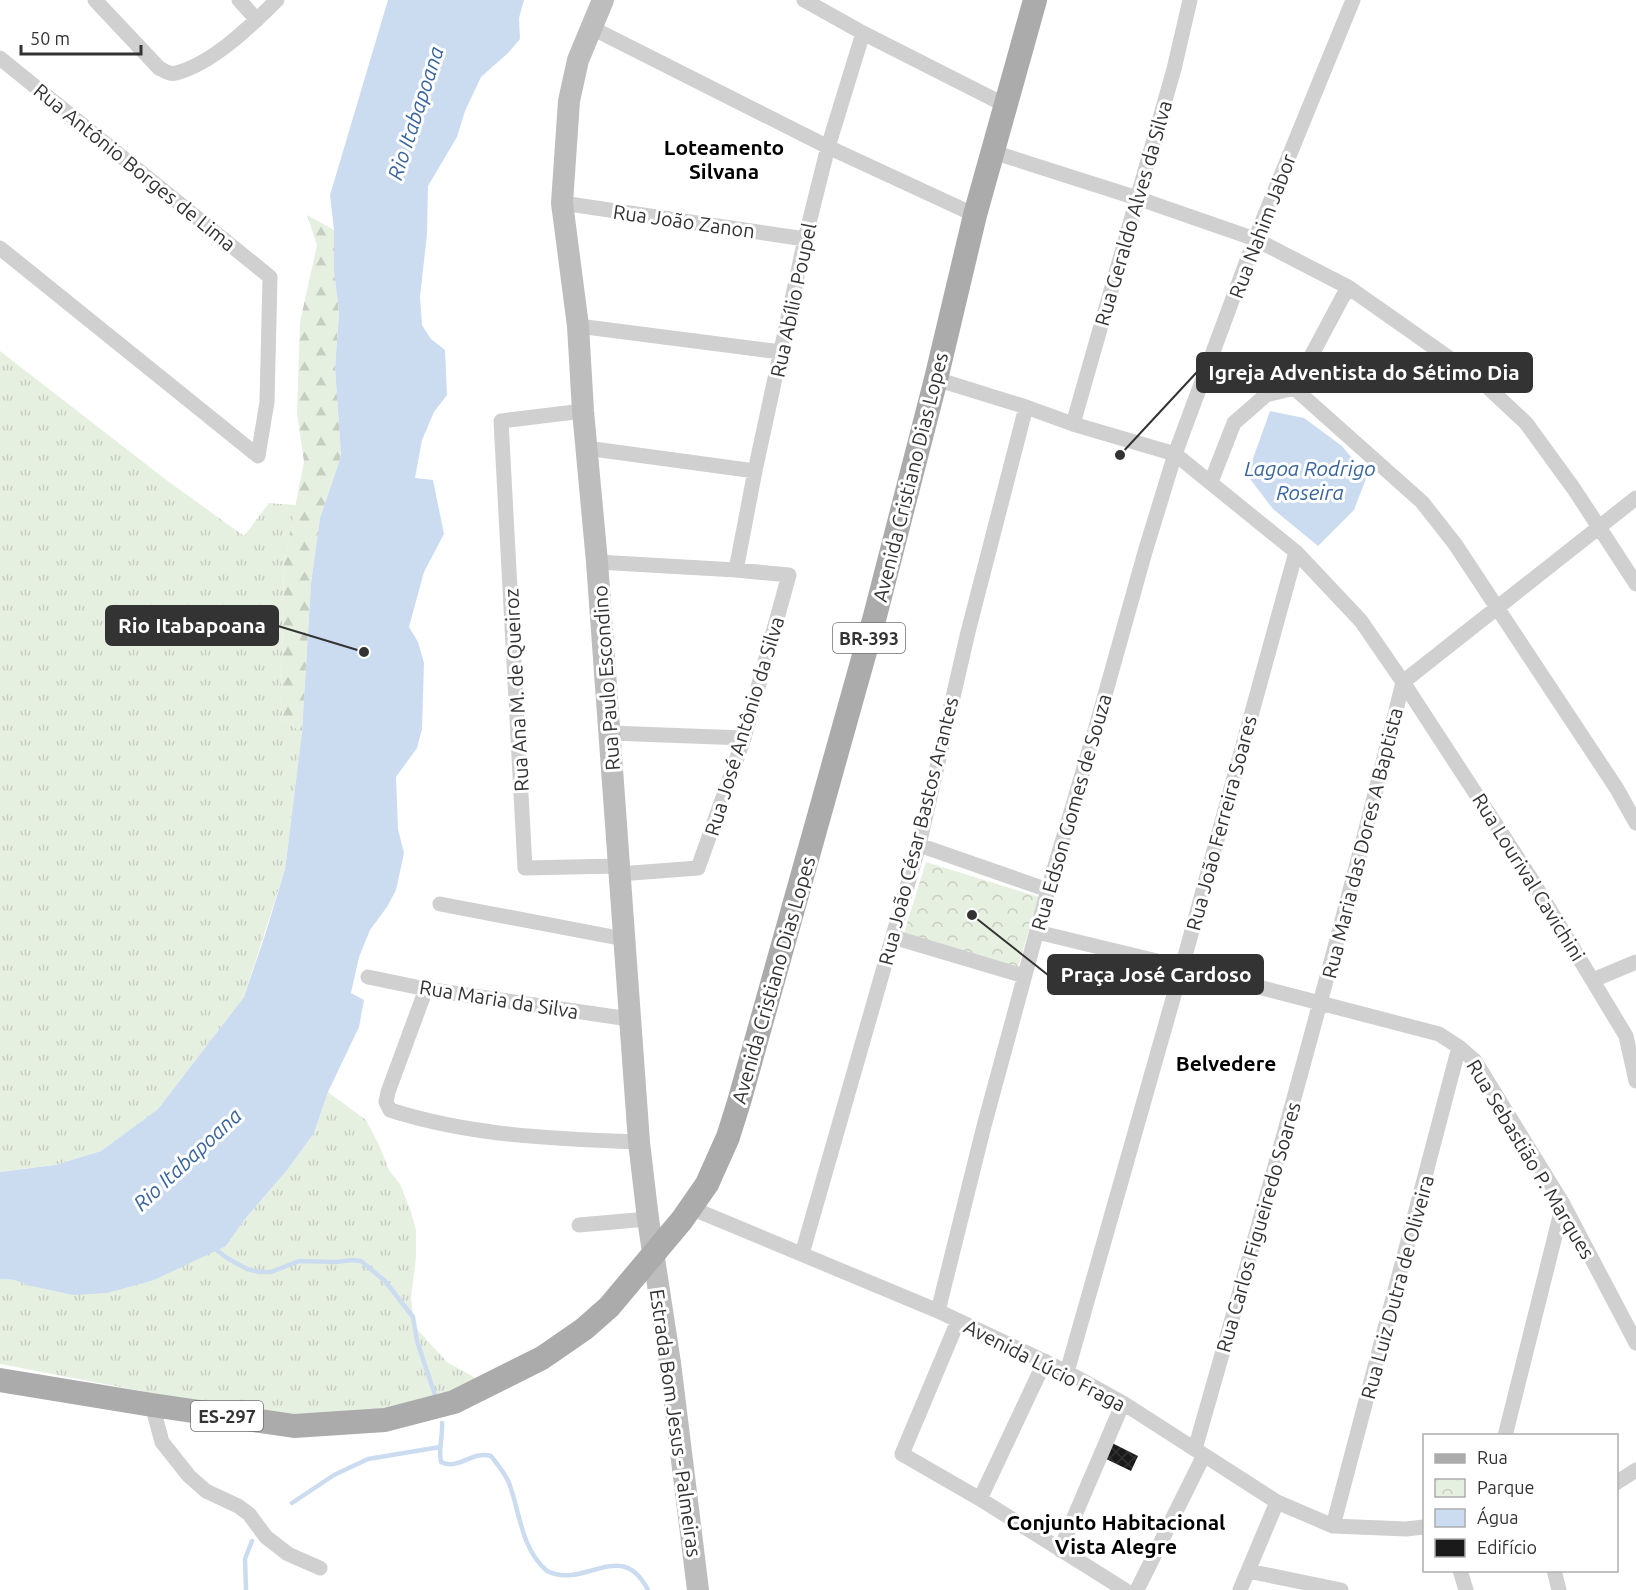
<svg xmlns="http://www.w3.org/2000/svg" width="1636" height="1590" font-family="Ubuntu,sans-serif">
<defs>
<pattern id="grass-tufts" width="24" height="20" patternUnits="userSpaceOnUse" patternTransform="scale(1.5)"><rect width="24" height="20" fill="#e6f0e1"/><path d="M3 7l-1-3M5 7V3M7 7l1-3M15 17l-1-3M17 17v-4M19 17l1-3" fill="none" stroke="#c6cec2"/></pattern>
<pattern id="forest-firs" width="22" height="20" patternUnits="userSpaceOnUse" patternTransform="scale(1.5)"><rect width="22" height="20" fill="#e6f0e1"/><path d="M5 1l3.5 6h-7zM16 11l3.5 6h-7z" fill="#c6cec2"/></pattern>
<pattern id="park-crowns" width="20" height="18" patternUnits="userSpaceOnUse" patternTransform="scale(1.5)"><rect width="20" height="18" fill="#e6f0e1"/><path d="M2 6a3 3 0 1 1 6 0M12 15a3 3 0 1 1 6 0" fill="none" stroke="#c6cec2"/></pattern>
<pattern id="building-cross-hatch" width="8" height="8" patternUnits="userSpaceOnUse" patternTransform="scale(1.5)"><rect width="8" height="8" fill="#1a1a1a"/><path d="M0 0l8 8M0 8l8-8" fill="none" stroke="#333"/></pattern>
</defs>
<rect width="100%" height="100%" fill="#fff"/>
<path fill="url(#grass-tufts)" d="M0 351 169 482 244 536 269 503 296 505 284 563 281 695 283 720 302 732 285 869 244 997 158 1109 101 1151 55 1165 0 1172Z
M328 1092 366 1120 379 1145 389 1170 400 1184 411 1212 416 1230V1258L411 1298 414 1326 447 1362 486 1384 430 1402 322 1419 162 1395 0 1364V1279L15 1280 27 1285 226 1246 245 1219 288 1169 314 1133Z"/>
<path fill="url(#forest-firs)" d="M307 215 334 230V272L339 312 335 368 341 456 320 518 311 583 302 732 283 720 281 695 284 563 304 462 297 413 300 322 317 245Z"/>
<path fill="url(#park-crowns)" d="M926 862 1039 897 1018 967 904 933Z"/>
<path fill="#ccdcf0" d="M388 0H524L519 18 520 39 508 53 481 77 465 111 457 137 428 186 427 234 420 297 422 325 431 339 445 350 447 395 434 412 422 440 415 478 433 480 444 534 424 572 409 627 418 642 424 663 422 729 417 748 396 777 398 829 404 853 396 890 387 907 370 930 359 957 351 993 364 1000 359 1027 328 1092 314 1133 288 1169 245 1219 226 1246 154 1280 107 1293 73 1295 27 1285 15 1280 0 1279V1172L55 1165 101 1151 158 1109 244 997 265 935 285 869 302 732 311 583 320 518 341 456 335 368 339 312 334 272V230L330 195Z
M1270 411 1304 418 1342 446 1367 476 1354 510 1318 546 1273 509 1247 475Z"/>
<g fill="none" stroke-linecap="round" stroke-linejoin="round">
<path stroke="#ccdcf0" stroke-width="4.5" d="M214 1248 227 1258 247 1269 259 1272H271L299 1261 336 1262 352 1260 361 1261 385 1281 413 1317 417 1341 436 1398
M442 1423C443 1437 438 1449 441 1462 458 1471 473 1450 491 1456 497 1464 505 1473 509 1483 520 1512 521 1549 547 1571 585 1590 621 1537 648 1590
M292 1503 334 1475 368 1459 440 1447
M246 1590 245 1559 252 1541"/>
</g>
<path fill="url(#building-cross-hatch)" d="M1112 1443 1138 1456 1131 1471 1104 1458Z"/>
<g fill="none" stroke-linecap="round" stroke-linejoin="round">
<path stroke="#d0d0d0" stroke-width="15" d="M95 0 159 68C165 71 170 75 176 73 212 64 252 25 277 0
M239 0 257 20
M804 0 863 33 1005 105
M590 27 828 147 975 215
M0 58 270 277 267 402 258 456 0 248
M993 152 1137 198 1255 239 1348 287 1479 379 1526 423 1574 489 1636 584
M562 203 805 239
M578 326 781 352
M936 379 1026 407 1073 424 1175 454 1296 552 1361 621 1403 682 1532 880 1626 1036 1636 1081
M1294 388 1422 502 1455 544 1617 789 1636 823
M583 411 501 421 525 868 618 866
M1073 424 1174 69 1190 0
M586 448 755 471
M1211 482 1234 423 1266 395 1294 388 1348 287
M597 562 736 570 789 575 744 738 698 868 619 874
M736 570 755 471 805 239 828 147 863 33
M1403 682 1636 498
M610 733 744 738
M919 845 1048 890
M440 904 624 939
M1037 932 1182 967 1439 1034 1459 1047 1475 1061 1563 1204 1636 1343
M893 937 1024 976
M368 977 426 989 629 1019
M1593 980 1636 962
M426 989 388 1092 386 1102 390 1110C471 1136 555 1139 639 1142
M691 1208 938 1311 1067 1372 1123 1403 1277 1502 1333 1526 1406 1529 1424 1527
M579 1225 648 1219
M802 1254 919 845 968 632 1026 407
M938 1311 984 1126 1048 890 1098 720 1145 552 1175 454 1255 239 1353 0
M958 1321 902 1454 980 1499 1125 1590
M1067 1372 1182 967 1296 552
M152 1405 162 1442 189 1476 206 1491 238 1506 249 1514 266 1537 288 1554 320 1568
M1505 1436 1563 1204
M1195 1449C1268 1194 1340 939 1403 682
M1616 1483 1636 1470
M980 1499 1045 1361
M1333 1526 1459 1047
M1060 1550 1123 1403
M1460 1570 1466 1590
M1554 1570 1559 1590
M1248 1571 1341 1590
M1137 1590 1204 1455
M1240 1590 1277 1502"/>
<path stroke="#bdbdbd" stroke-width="22" d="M603 0 578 60 569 101 562 203 578 326 583 411 597 562 639 1142 648 1219 670 1363 698 1590"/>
<path stroke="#ababab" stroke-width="24" d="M0 1380 152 1405 294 1426 385 1420 454 1402 542 1358 584 1329 609 1307 682 1220 707 1184 728 1137 739 1102 875 616 936 379 975 215 1035 0"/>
</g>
<g text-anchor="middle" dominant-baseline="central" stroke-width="6" stroke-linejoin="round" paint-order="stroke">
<g fill="#fff" stroke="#707070" stroke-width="1.5">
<rect x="833" y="623" width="72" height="30" rx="4.5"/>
<rect x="191" y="1401" width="72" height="30" rx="4.5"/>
</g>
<g font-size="18" font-weight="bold" fill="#333">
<text x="869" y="638">BR-393</text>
<text x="227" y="1416">ES-297</text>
</g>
<g font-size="20" fill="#333" stroke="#fff">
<text transform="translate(135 167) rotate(39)">Rua Antônio Borges de Lima</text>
<text transform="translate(1133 213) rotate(-74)">Rua Geraldo Alves da Silva</text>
<text transform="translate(684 221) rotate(8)">Rua João Zanon</text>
<text transform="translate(1262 226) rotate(-69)">Rua Nahim Jabor</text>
<text transform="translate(793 300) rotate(-78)">Rua Abílio Poupel</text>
<text transform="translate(910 477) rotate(-76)">Avenida Cristiano Dias Lopes</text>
<text transform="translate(606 678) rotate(-94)">Rua Paulo Escondino</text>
<text transform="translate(516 690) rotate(-93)">Rua Ana M. de Queiroz</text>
<text transform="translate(744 726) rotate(-73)">Rua José Antônio da Silva</text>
<text transform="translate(1071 812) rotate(-74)">Rua Edson Gomes de Souza</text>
<text transform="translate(1221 823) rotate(-75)">Rua João Ferreira Soares</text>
<text transform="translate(918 831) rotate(-76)">Rua João César Bastos Arantes</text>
<text transform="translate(1362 843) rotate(-76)">Rua Maria das Dores A Baptista</text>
<text transform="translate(1529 877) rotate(58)">Rua Lourival Cavichini</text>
<text transform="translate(773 980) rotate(-74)">Avenida Cristiano Dias Lopes</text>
<text transform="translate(499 999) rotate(9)">Rua Maria da Silva</text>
<text transform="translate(1531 1159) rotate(59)">Rua Sebastião P. Marques</text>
<text transform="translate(1258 1227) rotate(-74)">Rua Carlos Figueiredo Soares</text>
<text transform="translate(1397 1287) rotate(-75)">Rua Luiz Dutra de Oliveira</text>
<text transform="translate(1045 1365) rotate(27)">Avenida Lúcio Fraga</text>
<text transform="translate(676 1423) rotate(82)">Estrada Bom Jesus - Palmeiras</text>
</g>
<g font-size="21" font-style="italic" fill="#38659d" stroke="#fff">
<text transform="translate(415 113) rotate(-72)">Rio Itabapoana</text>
<text x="1310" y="468">Lagoa Rodrigo<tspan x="1310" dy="24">Roseira</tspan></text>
<text transform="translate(187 1159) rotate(-43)">Rio Itabapoana</text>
</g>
<g font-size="21" font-weight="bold" fill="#000" stroke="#fff">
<text x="724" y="147">Loteamento<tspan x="724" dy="24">Silvana</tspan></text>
<text x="1226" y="1063">Belvedere</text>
<text x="1116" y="1522">Conjunto Habitacional<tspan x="1116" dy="24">Vista Alegre</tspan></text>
</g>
</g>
<path fill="none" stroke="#333" stroke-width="2" d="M1120 455L1197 372M364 652L278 626M972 915L1048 975"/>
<g fill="#333" stroke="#fff" stroke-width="2">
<circle cx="1120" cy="455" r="6"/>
<circle cx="364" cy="652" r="6"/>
<circle cx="972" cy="915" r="6"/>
</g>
<g fill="#333" stroke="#333" stroke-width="2">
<rect x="1197" y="353" width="335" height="39" rx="6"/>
<rect x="106" y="606" width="172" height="39" rx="6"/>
<rect x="1048" y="955" width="215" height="39" rx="6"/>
</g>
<g font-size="21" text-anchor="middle" font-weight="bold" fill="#fff">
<text x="1364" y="380">Igreja Adventista do Sétimo Dia</text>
<text x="192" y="633">Rio Itabapoana</text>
<text x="1156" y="982">Praça José Cardoso</text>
</g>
<rect x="1423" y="1434" width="195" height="138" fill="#ffffff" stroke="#adadad" stroke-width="1.5"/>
<rect x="1435" y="1454" width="30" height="9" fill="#ababab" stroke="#adadad" stroke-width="1.5"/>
<text x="1477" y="1464" font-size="18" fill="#333333">Rua</text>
<rect x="1435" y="1479" width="30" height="18" fill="url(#park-crowns)" stroke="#adadad" stroke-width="1.5"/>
<text x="1477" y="1494" font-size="18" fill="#333333">Parque</text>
<rect x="1435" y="1509" width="30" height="18" fill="#ccdcf0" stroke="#adadad" stroke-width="1.5"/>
<text x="1477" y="1524" font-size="18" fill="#333333">Água</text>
<rect x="1435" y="1539" width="30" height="18" fill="#1a1a1a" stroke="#adadad" stroke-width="1.5"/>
<text x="1477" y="1554" font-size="18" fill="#333333">Edifício</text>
<path d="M21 45v9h120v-9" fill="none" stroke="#333333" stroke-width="3"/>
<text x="30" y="45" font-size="18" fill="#333333" stroke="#ffffff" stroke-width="4.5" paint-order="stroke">50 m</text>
</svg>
